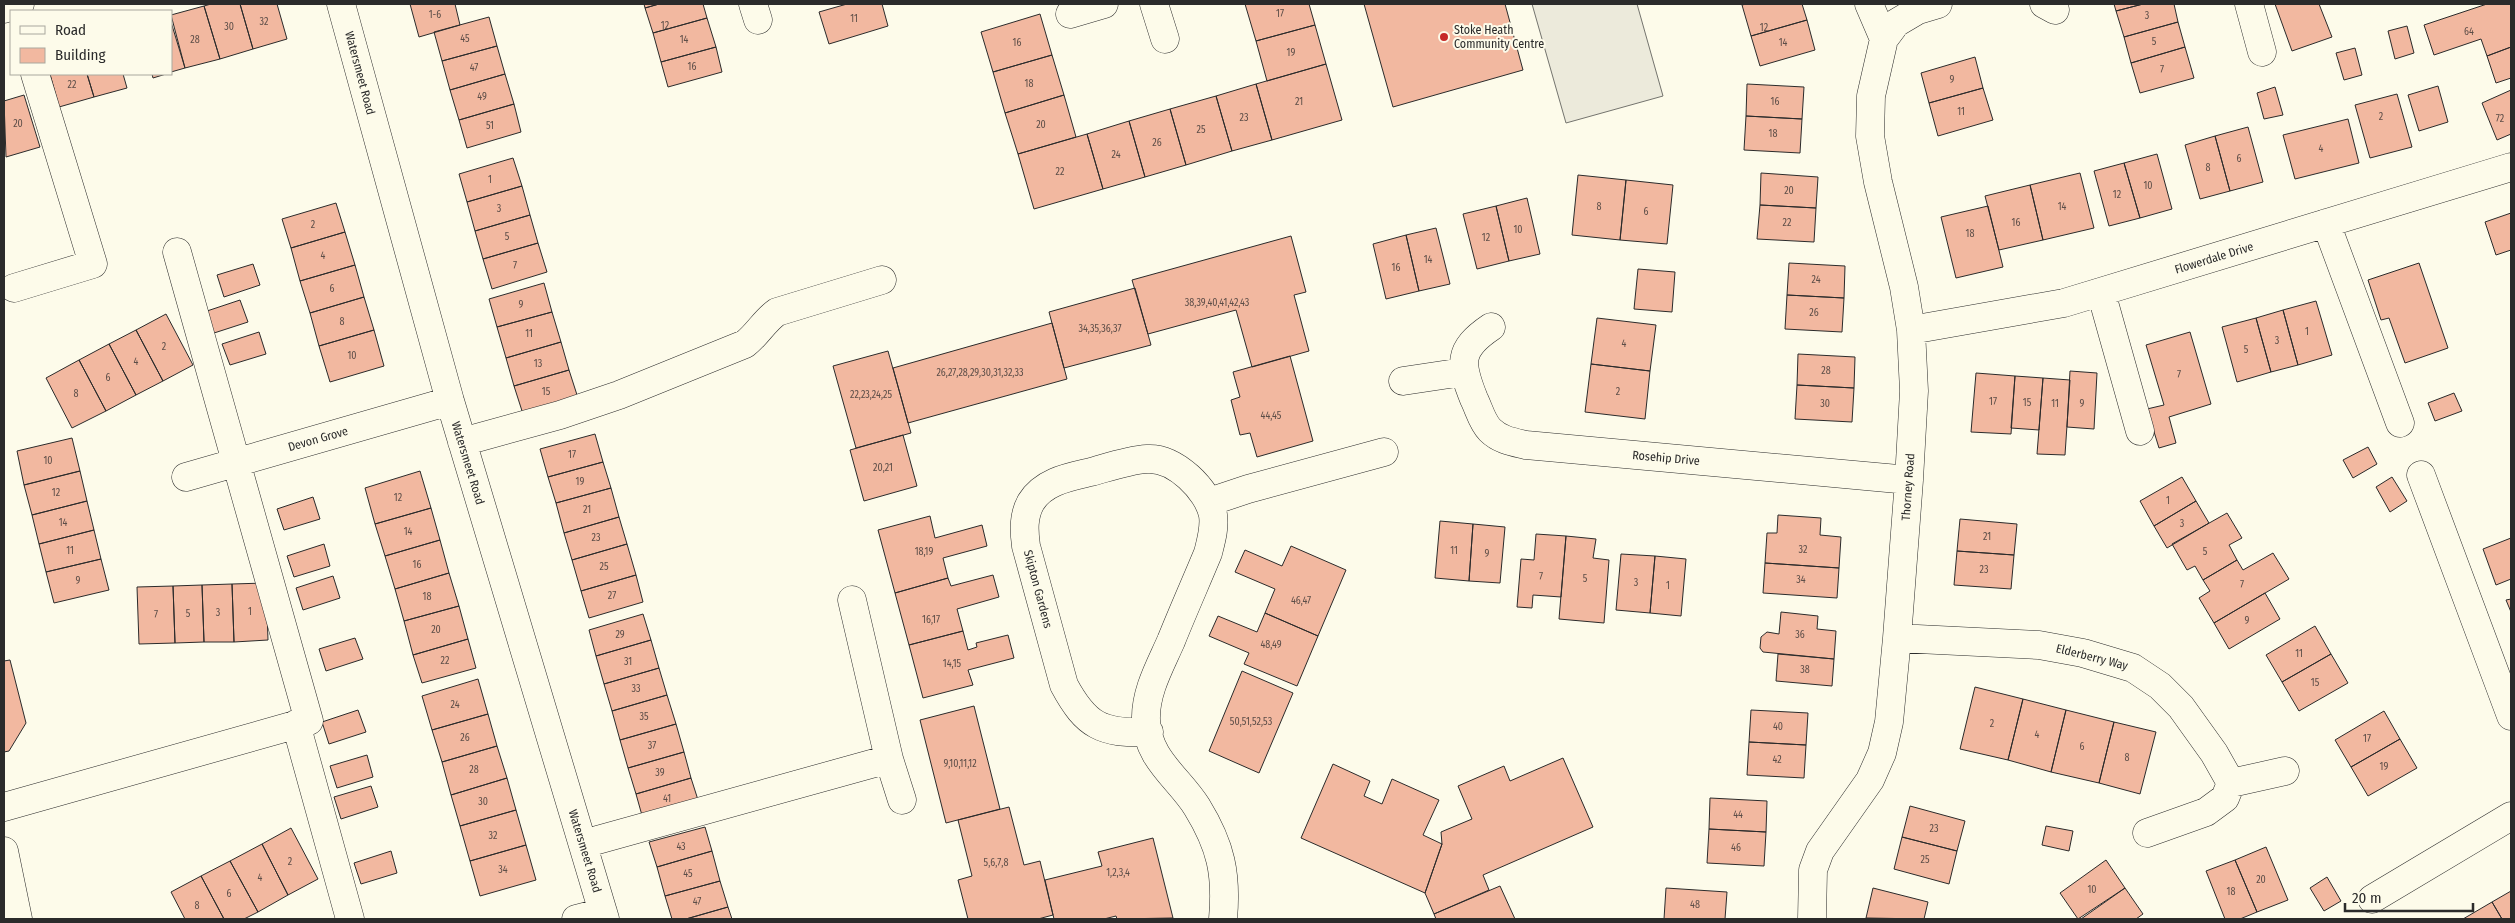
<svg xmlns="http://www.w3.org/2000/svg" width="2515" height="923" font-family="'Fira Sans Condensed',sans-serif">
<rect width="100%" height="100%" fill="#fdfbea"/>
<path fill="#eceadb" stroke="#74746e" d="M1532 4H1637L1663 96 1566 123Z"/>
<path fill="#f2b8a0" stroke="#2b2b2b" d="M211 4H240L253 49 220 59 204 6Z
M240 4H277L287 39 253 49Z
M410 4H455L460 25 419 37Z
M644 4H659L645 8Z
M659 4H703L707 18 653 33 645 8Z
M847 4H882L888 26 829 44 819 12Z
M1245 4H1309L1315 25 1256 41Z
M1364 4H1505L1523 70 1393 107Z
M1746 4H1802L1807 20 1751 36 1742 5Z
M2114 4H2143L2116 11Z
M2143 4H2174L2178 22 2124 37 2116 11Z
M2275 4H2319L2332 37 2292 51Z
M2487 4H2511V47L2487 56 2481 39 2434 55 2424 25Z
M204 6 220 59 185 68 171 15Z
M1040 14 1052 55 993 72 981 32Z
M489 17 497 46 442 61 434 32Z
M707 18 716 47 661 62 653 33Z
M1807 20 1815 50 1760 66 1751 36Z
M171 22 185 68 171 72Z
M2178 22 2185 47 2131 63 2124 37Z
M1315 25 1326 64 1267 81 1256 41Z
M2407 26 2414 53 2395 59 2388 31Z
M497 46 505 74 450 90 442 61Z
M716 47 722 72 668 87 661 62Z
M2185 47 2194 78 2140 93 2131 63Z
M2511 47V78L2496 83 2487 56Z
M2355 48 2362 75 2344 80 2336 53Z
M1052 55 1064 95 1005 113 993 72Z
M1975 57 1983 88 1929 103 1921 73Z
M1326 64 1342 120 1272 140 1256 84Z
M50 74H87L94 97 59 107Z
M87 74H123L127 88 94 97Z
M152 74H166L153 78Z
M505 74 514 104 459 120 450 90Z
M1256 84 1272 140 1232 151 1216 96Z
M1747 84 1804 87 1802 119 1746 116Z
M2438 86 2448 122 2419 131 2408 95Z
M2275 87 2283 115 2264 119 2257 93Z
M1983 88 1993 120 1938 136 1929 103Z
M2511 90V134L2497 140 2482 103Z
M2397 94 2412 147 2370 158 2355 105Z
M24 95 40 147 6 157 4 101Z
M1064 95 1076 137 1018 154 1005 113Z
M1216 96 1232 151 1186 165 1170 109Z
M514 104 521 132 467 148 459 120Z
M1170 109 1186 165 1145 177 1129 121Z
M1746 116 1802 119 1800 153 1744 150Z
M2348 119 2359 163 2295 179 2283 135Z
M1129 121 1145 177 1103 189 1087 134Z
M2248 127 2263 182 2230 191 2215 136Z
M1087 134 1103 189 1034 209 1018 154Z
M2215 136 2230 191 2200 199 2185 145Z
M2157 154 2172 209 2140 218 2124 163Z
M513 158 522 186 467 202 459 174Z
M2124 163 2140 218 2109 226 2094 171Z
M1761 173 1818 177 1816 208 1760 205Z
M2080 173 2094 228 2043 240 2030 185Z
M1578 175 1626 180 1620 240 1572 235Z
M1626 180 1673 185 1667 244 1620 240Z
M2030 185 2043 240 1999 250 1985 196Z
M522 186 530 215 475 231 467 202Z
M1527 198 1540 254 1509 261 1496 206Z
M336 203 345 232 291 248 282 219Z
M1760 205 1816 208 1814 242 1757 239Z
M1496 206 1509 261 1477 269 1463 214Z
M1988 206 2003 267 1956 278 1941 217Z
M2511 213V250L2496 255 2485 222Z
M530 215 538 243 483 259 475 231Z
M1436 228 1450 284 1419 291 1406 235Z
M345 232 355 265 300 281 291 248Z
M1406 235 1419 291 1386 299 1373 244Z
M1291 236 1306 292 1294 295 1309 351 1252 367 1236 310 1148 334 1132 280Z
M538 243 547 272 492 289 483 259Z
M1789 263 1845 266 1844 298 1787 295Z
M2419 263 2448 348 2405 363 2389 318 2381 320 2368 280Z
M253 264 260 285 224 297 217 275Z
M355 265 364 297 310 313 300 281Z
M1638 269 1675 272 1672 312 1634 309Z
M544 283 552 312 497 327 489 299Z
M1135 288 1151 345 1064 368 1049 312Z
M1787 295 1844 298 1842 332 1785 329Z
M364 297 374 330 319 346 310 313Z
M240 300 248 322 211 334 204 312Z
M2316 301 2332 355 2298 365 2283 310Z
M2283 310 2298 365 2271 372 2256 318Z
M552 312 561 342 506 358 497 327Z
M166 314 193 365 163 381 136 330Z
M1597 318 1656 325 1650 371 1591 364Z
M2256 318 2271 372 2237 382 2222 327Z
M1052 323 1067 379 908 423 893 368Z
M136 330 163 381 136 395 109 344Z
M374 330 384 366 330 382 319 346Z
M259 332 266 354 230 365 222 344Z
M2190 332 2211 404 2169 417 2176 443 2159 448 2147 409 2164 405 2146 345Z
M561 342 569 370 514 386 506 358Z
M109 344 136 395 106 411 79 360Z
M888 351 911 433 856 448 833 366Z
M1798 354 1855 357 1854 388 1797 385Z
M1290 356 1313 441 1257 457 1250 433 1240 435 1231 400 1240 397 1233 372Z
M79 360 106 411 72 428 46 378Z
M1591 364 1650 371 1645 419 1585 412Z
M569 370 578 398 523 414 514 386Z
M2070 371 2097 373 2094 429 2067 427Z
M1976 373 2015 376 2011 434 1971 432Z
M2015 376 2043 378 2039 430 2011 428Z
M2043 378 2070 380 2065 455 2037 454Z
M1797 385 1854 388 1852 422 1795 419Z
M2454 393 2462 411 2435 421 2428 403Z
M595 434 603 462 548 477 540 449Z
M903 435 917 486 864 501 850 450Z
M72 438 80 471 24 485 17 451Z
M2368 447 2377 464 2353 478 2343 460Z
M603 462 611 488 556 503 548 477Z
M80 471 87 501 32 515 24 485Z
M420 471 431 508 375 524 365 488Z
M2182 477 2196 501 2154 526 2140 501Z
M2392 477 2407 501 2390 512 2376 487Z
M611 488 619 517 564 533 556 503Z
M313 497 320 519 284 530 277 509Z
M87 501 94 530 39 544 32 515Z
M2196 501 2209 523 2167 548 2154 526Z
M431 508 440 540 385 556 375 524Z
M2227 513 2242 538 2229 545 2237 560 2203 580 2195 566 2187 570 2172 544Z
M1778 515 1821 518 1820 535 1841 537 1839 568 1765 563 1767 533H1777Z
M930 516 935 538 982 525 987 546 943 558 948 578 895 593 878 530Z
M619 517 627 544 572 560 564 533Z
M1960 519 2017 524 2014 555 1957 551Z
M1440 521 1473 524 1469 581 1435 578Z
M1473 524 1505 527 1500 583 1469 581Z
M94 530 101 559 46 572 39 544Z
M1536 534 1566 536 1561 597 1533 595 1532 608 1517 607 1521 559 1534 560Z
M1566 536 1596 539 1593 558 1609 560 1604 623 1559 619Z
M2511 538V579L2496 585 2483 549Z
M440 540 449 573 395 589 385 556Z
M324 544 330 566 294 577 287 556Z
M627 544 636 575 581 591 572 560Z
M1291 546 1346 570 1318 636 1265 613 1275 589 1235 572 1245 550 1282 566Z
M1957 551 2014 555 2011 589 1954 585Z
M2273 553 2289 579 2214 623 2199 598 2210 591 2203 580 2237 560 2243 570Z
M1621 554 1655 556 1650 613 1616 610Z
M1655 556 1686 559 1681 616 1650 613Z
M101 559 109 590 54 603 46 572Z
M1765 563 1839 568 1837 598 1763 593Z
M449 573 459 606 404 621 395 589Z
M636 575 643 602 589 618 581 591Z
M993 575 999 597 957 609 963 631 909 645 895 593 948 578 951 586Z
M333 576 340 598 303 610 296 588Z
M266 583 268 640 234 642 232 584Z
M232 584 234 642H204L202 585Z
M202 585 204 642 175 643 173 586Z
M173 586 175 643 139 644 137 587Z
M2265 593 2280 619 2229 649 2214 623Z
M2511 599V612L2506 600Z
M459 606 468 639 413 655 404 621Z
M1781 612 1818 616 1817 629 1836 631 1834 659 1763 652 1760 648 1761 637 1767 632 1779 634Z
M1265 613 1318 636 1297 686 1244 664 1249 653 1209 636 1218 616 1257 632Z
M643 614 651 640 596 656 589 630Z
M2315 626 2331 654 2282 682 2266 655Z
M963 631 968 650 977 647 976 643 1008 635 1014 658 968 670 973 685 923 698 909 645Z
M355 638 363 659 326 671 319 649Z
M468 639 476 668 422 683 413 655Z
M651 640 659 668 604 684 596 656Z
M1778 654 1834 659 1832 686 1776 681Z
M2331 654 2348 683 2299 711 2282 682Z
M10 660 26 723 9 751 4 752V661Z
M659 668 667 695 612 711 604 684Z
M1242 671 1293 693 1259 773 1209 751Z
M478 679 488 714 432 730 422 696Z
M1975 687 2023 699 2008 760 1960 749Z
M667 695 676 724 620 740 612 711Z
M2023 699 2066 710 2051 772 2008 760Z
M974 706 1000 809 946 823 920 720Z
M358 710 366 732 329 744 322 722Z
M1751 710 1808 713 1806 745 1749 742Z
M2066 710 2114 722 2099 783 2051 772Z
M2384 711 2400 739 2351 767 2335 740Z
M488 714 497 746 442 762 432 730Z
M2114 722 2156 732 2140 794 2099 783Z
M676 724 684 752 628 768 620 740Z
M2400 739 2417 768 2368 796 2351 767Z
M1749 742 1806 745 1804 778 1747 775Z
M497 746 507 778 451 795 442 762Z
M684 752 691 778 636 794 628 768Z
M367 755 373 777 337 788 330 766Z
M1563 758 1593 827 1483 875 1489 890 1434 914 1425 893 1442 844 1441 832 1472 819 1458 786 1504 766 1510 781Z
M1333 764 1370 781 1364 796 1382 804 1392 779 1439 800 1423 835 1442 844 1425 893 1301 838Z
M507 778 516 810 460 826 451 795Z
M691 778 699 803 643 819 636 794Z
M371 786 378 807 341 819 334 797Z
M1710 798 1767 801 1766 832 1709 829Z
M1910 806 1965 821 1957 851 1902 837Z
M1009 807 1024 865 1040 861 1053 915 1038 919H968L958 880 972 876 958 820Z
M516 810 526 845 470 861 460 826Z
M2046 826 2073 831 2069 851 2042 845Z
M705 827 712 851 657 867 649 842Z
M291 828 318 879 288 895 262 844Z
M1709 829 1766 832 1764 866 1707 863Z
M1902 837 1957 851 1949 884 1894 869Z
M1153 838 1173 918 1117 919 1116 916 1104 919H1054L1045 880 1102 866 1098 852Z
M262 844 288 895 258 912 230 861Z
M526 845 536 880 480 896 470 861Z
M2266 847 2288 900 2257 912 2235 860Z
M391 851 397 873 361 884 354 863Z
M712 851 720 881 665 896 657 867Z
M2106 860 2125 888 2078 919 2060 893Z
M2235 860 2257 912 2240 919H2225L2206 871Z
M230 861 258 912 244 919H224L201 876Z
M201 876 224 919H185L171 892Z
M2327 877 2341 901 2324 911 2310 888Z
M720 881 728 907 686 919H672L665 896Z
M1500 886 1515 919H1436L1434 914Z
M1666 888 1727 892 1725 919H1664Z
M1873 888 1928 902 1924 919 1866 918Z
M2125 888 2143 914 2136 919H2081Z
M2511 891V919H2502L2492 902Z
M2492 902 2502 919H2463Z
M728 907 732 919H686Z"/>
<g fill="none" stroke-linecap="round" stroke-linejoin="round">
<g stroke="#2b2b2b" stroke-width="29">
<path id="minor" d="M341 4 450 401 605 919
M753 4 758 20
M1154 4 1165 39
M1869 4 1884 39
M2044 4 2055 10
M2249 4 2262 52
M4 9 20 4
M1070 14 1104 4
M2326 223 2400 423
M14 288 93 264 35 74
M2101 292 2140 431
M1491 327C1457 350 1460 364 1474 399 1479 409 1482 422 1490 430 1500 440 1513 442 1526 445L1909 480
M1911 330 2064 303 2511 167
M1403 381 1463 372
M462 442 560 415 619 395 745 344C758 334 764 321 777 312L882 280
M2421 475 2511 716
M186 477 450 401
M1209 502 1248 489 1384 452
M852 600 889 759
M1897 638 2039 645 2083 653 2133 668 2160 686 2181 707 2214 753 2231 783 2225 798 2206 812 2147 833
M296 724 350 919
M1149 732C1102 734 1086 726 1064 685L1026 546C1024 531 1023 516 1031 502 1044 481 1070 477 1091 472 1109 467 1129 460 1147 459 1175 457 1208 490 1213 515 1215 528 1211 541 1208 553 1196 582 1183 611 1171 641 1160 666 1145 692 1146 720 1147 759 1179 778 1197 807 1221 846 1227 874 1223 919
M2231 783 2285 771
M4 807 309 721 177 252
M583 844 889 759 902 800
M4 851 18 919
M2372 899 2511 816
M576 919 603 912
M1812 919 1813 870 1820 851 1870 780 1882 753 1889 722 1897 638 1909 480 1914 391 1911 330 1904 287 1878 182 1870 136 1871 96 1884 39 1896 23 1918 10 1938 4"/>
</g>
<use href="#minor" stroke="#fdfbea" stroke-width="28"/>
</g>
<circle fill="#c62828" stroke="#fdfbea" stroke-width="2" cx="1444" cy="37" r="5"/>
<g text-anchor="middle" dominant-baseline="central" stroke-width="4" stroke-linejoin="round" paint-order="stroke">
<g font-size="10" fill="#5d4e48">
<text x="1280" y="14">17</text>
<text x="435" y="15">1-6</text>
<text x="2147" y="16">3</text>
<text x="854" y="19">11</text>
<text x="264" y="22">32</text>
<text x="665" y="26">12</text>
<text x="229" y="27">30</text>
<text x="1764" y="28">12</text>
<text x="2469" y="32">64</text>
<text x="465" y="39">45</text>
<text x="195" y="40">28</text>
<text x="684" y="40">14</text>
<text x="2154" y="42">5</text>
<text x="1017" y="43">16</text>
<text x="1783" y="43">14</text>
<text x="1291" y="53">19</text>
<text x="692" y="67">16</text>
<text x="474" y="68">47</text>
<text x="2162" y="70">7</text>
<text x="1952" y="80">9</text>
<text x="1029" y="84">18</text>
<text x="72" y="85">22</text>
<text x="482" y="97">49</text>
<text x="1299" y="102">21</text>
<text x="1775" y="102">16</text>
<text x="1961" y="112">11</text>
<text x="2381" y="117">2</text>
<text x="1244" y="118">23</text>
<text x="2500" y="119">72</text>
<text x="18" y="124">20</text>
<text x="1041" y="125">20</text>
<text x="490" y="126">51</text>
<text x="1201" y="130">25</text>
<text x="1773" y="134">18</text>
<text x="1157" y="143">26</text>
<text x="2321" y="149">4</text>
<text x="1116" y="155">24</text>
<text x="2239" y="159">6</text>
<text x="2208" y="168">8</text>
<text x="1060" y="172">22</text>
<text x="490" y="180">1</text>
<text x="2148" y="186">10</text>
<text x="1789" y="191">20</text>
<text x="2117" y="195">12</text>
<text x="1599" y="207">8</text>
<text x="2062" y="207">14</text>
<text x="499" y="209">3</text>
<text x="1646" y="212">6</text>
<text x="1787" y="223">22</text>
<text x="2016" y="223">16</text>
<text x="313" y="225">2</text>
<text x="1518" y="230">10</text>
<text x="1970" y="234">18</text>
<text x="507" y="237">5</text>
<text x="1486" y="238">12</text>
<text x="323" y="256">4</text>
<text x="1428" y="260">14</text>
<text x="515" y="266">7</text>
<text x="1396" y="268">16</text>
<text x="1816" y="280">24</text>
<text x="332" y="289">6</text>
<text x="1217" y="303">38,39,40,41,42,43</text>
<text x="521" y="305">9</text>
<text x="1814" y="313">26</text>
<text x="342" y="322">8</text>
<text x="1100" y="329">34,35,36,37</text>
<text x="2307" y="332">1</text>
<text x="529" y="334">11</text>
<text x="2277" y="341">3</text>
<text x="1624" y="344">4</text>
<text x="164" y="347">2</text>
<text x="2246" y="350">5</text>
<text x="352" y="356">10</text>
<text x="136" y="362">4</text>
<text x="538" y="364">13</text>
<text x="1826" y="371">28</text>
<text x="980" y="373">26,27,28,29,30,31,32,33</text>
<text x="2179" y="375">7</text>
<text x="108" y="378">6</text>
<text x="546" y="392">15</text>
<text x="1618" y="392">2</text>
<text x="76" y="394">8</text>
<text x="871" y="395">22,23,24,25</text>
<text x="1993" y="402">17</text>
<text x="2027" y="403">15</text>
<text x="1825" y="404">30</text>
<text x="2055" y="404">11</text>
<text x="2082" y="404">9</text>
<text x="1271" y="416">44,45</text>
<text x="572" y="455">17</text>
<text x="48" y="461">10</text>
<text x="883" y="468">20,21</text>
<text x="580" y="482">19</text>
<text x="56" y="493">12</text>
<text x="398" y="498">12</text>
<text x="2168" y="501">1</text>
<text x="587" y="510">21</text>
<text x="63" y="523">14</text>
<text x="2182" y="524">3</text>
<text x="408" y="532">14</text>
<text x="1987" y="537">21</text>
<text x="596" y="538">23</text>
<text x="1803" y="550">32</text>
<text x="70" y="551">11</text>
<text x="1454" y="551">11</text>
<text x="924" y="552">18,19</text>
<text x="2205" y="552">5</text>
<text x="1487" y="554">9</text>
<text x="417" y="565">16</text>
<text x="604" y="567">25</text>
<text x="1984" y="570">23</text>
<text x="1541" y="577">7</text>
<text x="1585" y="579">5</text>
<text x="1801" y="580">34</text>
<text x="78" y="581">9</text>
<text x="1636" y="583">3</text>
<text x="2242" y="585">7</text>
<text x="1668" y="586">1</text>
<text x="612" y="596">27</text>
<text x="427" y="597">18</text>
<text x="1301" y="601">46,47</text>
<text x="250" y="612">1</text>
<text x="218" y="613">3</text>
<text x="188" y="614">5</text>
<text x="156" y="615">7</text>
<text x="931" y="620">16,17</text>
<text x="2247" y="621">9</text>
<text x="436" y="630">20</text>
<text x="620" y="635">29</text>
<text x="1800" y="635">36</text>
<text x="1271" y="645">48,49</text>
<text x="2299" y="654">11</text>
<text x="445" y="661">22</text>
<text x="628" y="662">31</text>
<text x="952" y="664">14,15</text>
<text x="1805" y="670">38</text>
<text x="2315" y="683">15</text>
<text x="636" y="689">33</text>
<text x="455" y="705">24</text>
<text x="644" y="717">35</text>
<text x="1251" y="722">50,51,52,53</text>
<text x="1992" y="724">2</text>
<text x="1778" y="727">40</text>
<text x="2037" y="735">4</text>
<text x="465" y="738">26</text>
<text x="2367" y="739">17</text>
<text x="652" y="746">37</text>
<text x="2082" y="747">6</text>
<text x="2127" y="758">8</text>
<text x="1777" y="760">42</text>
<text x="960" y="764">9,10,11,12</text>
<text x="2384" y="767">19</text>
<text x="474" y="770">28</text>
<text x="660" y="773">39</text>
<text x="667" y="799">41</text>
<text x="483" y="802">30</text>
<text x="1738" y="815">44</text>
<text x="1934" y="829">23</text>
<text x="493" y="836">32</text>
<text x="681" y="847">43</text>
<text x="1736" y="848">46</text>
<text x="1925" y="860">25</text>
<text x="290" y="862">2</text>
<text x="996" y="863">5,6,7,8</text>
<text x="503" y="870">34</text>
<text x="1118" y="873">1,2,3,4</text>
<text x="688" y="874">45</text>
<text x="260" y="878">4</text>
<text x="2261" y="880">20</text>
<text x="2092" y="890">10</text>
<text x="2231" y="892">18</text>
<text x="229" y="894">6</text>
<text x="697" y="902">47</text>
<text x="1695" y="905">48</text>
<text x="197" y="906">8</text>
</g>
<g font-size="12" fill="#2b2b2b" stroke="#fdfbea" text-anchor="start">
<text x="1454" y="30">Stoke Heath<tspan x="1454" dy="14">Community Centre</tspan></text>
</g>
<g font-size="12" fill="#2b2b2b" stroke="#fdfbea">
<text transform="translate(360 73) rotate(75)">Watersmeet Road</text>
<text transform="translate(2214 258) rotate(-17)">Flowerdale Drive</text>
<text transform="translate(318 439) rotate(-16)">Devon Grove</text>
<text transform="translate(1666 458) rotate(5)">Rosehip Drive</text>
<text transform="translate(468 463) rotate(73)">Watersmeet Road</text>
<text transform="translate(1908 487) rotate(-86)">Thorney Road</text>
<text transform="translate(1038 589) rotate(75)">Skipton Gardens</text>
<text transform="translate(2092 657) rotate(14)">Elderberry Way</text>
<text transform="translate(585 851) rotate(73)">Watersmeet Road</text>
</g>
</g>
<rect width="2515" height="923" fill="none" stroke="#2b2b2b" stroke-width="10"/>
<rect x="10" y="10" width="162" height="65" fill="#fdfbea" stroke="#a9a89e"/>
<rect x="20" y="26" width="25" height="8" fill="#fdfbea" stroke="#a9a89e"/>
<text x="55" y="35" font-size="15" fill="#2b2b2b">Road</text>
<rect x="20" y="48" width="25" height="15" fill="#f2b8a0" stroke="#a9a89e"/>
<text x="55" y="60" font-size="15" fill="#2b2b2b">Building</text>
<path d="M2345 903v8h128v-8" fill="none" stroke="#2b2b2b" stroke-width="2.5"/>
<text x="2352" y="903" font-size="15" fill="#2b2b2b" stroke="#fdfbea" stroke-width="4" paint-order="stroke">20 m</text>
</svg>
